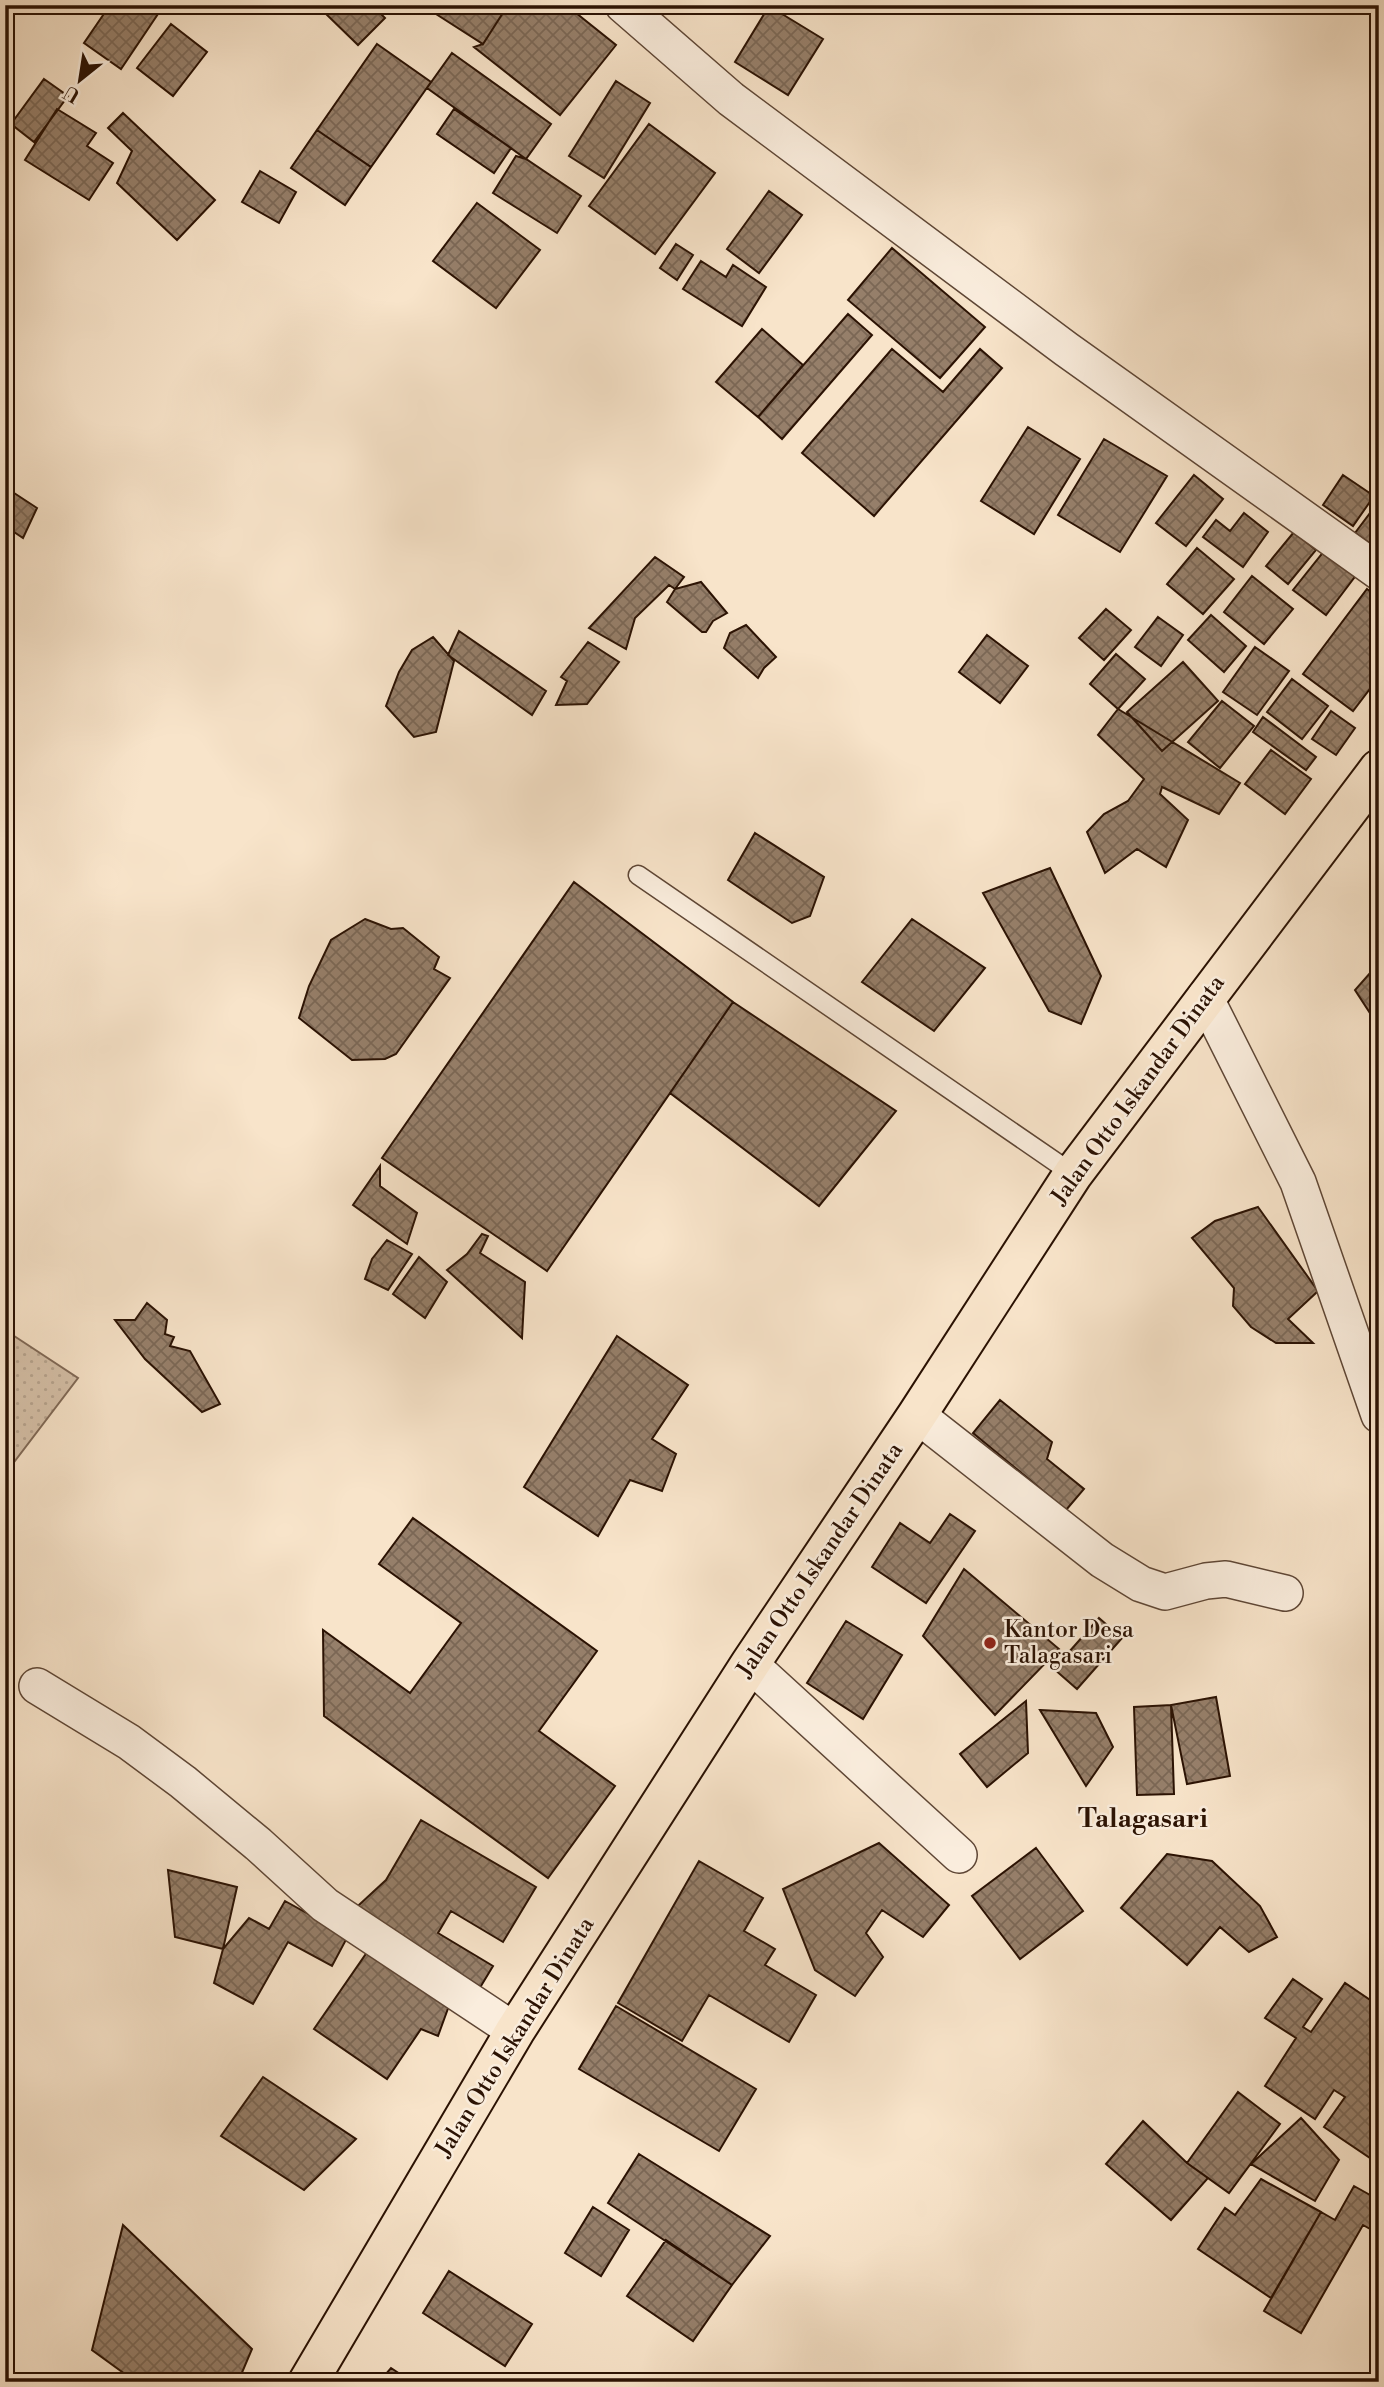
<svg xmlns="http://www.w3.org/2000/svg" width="1384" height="2387" font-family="'Libre Bodoni',serif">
<defs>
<pattern id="park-dots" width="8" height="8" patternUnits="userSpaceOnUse" patternTransform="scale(1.75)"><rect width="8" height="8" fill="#d5c0a8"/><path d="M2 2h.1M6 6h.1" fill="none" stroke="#b7a48f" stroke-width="1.8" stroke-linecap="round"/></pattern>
<pattern id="building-cross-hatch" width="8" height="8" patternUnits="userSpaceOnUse" patternTransform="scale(1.75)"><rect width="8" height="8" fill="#967f6a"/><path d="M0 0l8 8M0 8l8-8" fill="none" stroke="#7b6755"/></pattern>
</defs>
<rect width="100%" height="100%" fill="#f8e4ca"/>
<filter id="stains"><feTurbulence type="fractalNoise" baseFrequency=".00286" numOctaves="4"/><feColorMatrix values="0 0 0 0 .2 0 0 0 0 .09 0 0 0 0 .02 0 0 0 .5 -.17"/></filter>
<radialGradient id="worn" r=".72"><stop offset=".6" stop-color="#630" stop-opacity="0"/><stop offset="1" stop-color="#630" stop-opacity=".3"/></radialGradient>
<path fill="url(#park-dots)" stroke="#806956" stroke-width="2" d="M5 1330 78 1378 5 1474Z"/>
<path fill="url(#building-cross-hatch)" stroke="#2b1203" stroke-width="2" d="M110 5H164L121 69 84 43Z
M333 5H372L385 18 358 45 325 13Z
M442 5H508L483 44 436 14Z
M508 5H566L616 45 560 115 474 47 483 44Z
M769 6 823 39 788 95 735 62Z
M171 24 207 52 173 96 137 68Z
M377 44 431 82 371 167 317 130Z
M452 53 551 124 526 159 427 88Z
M44 79 68 96 34 142 11 124Z
M616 81 650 103 604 178 569 156Z
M57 109 96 133 87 146 113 163 89 200 25 160Z
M454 109 511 148 494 173 437 134Z
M123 113 215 200 177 240 117 183 132 151 108 128Z
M649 124 715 173 655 254 589 206Z
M317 130 371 167 345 205 291 168Z
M516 156 526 159 581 196 557 233 493 193Z
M260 171 296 192 279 223 242 202Z
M769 191 802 215 759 273 727 249Z
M477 203 540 250 496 308 433 261Z
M676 244 693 255 677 280 660 268Z
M892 248 985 327 940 378 848 300Z
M701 261 726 277 733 265 766 287 742 326 683 289Z
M848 314 872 335 782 439 758 417Z
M762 329 803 365 758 417 716 382Z
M892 349 943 392 980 349 1002 368 874 516 802 453Z
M1028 427 1080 459 1034 534 981 501Z
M1104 439 1167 476 1120 552 1058 515Z
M1194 475 1223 499 1186 546 1156 523Z
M1343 475 1374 496 1353 526 1323 505Z
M8 489 37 508 23 538 8 528 5 531V493Z
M1379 501V550L1355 533Z
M1244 513 1268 532 1243 567 1203 537 1216 520 1230 531Z
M1294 532 1316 550 1288 584 1266 566Z
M1197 548 1234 579 1203 614 1167 584Z
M1325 550 1357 574 1326 615 1293 590Z
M655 557 684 577 675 589 669 585 635 618 626 649 589 628Z
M1252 576 1293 609 1264 644 1224 612Z
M701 582 727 613 713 621 706 632H702L667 602 675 589Z
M1367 589 1379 598V677L1353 711 1303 674Z
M1106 609 1131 630 1104 660 1079 638Z
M1211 615 1246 646 1224 672 1188 640Z
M1158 617 1183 635 1161 666 1135 647Z
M746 625 776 657 764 668 758 678 724 648 730 633Z
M459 631 546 691 532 715 448 655Z
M987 635 1028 666 1000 703 959 672Z
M433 637 454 661 436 732 414 737 386 706 399 672 412 650Z
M588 642 619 662 587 704 556 705 567 681 561 677Z
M1255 647 1289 671 1257 715 1223 692Z
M1116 654 1145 679 1118 709 1090 684Z
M1183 662 1218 701 1162 751 1127 712Z
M1292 679 1328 706 1302 739 1267 712Z
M1222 701 1254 726 1220 768 1188 742Z
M1118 709 1240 783 1219 814 1162 787 1160 794 1188 820 1166 867 1137 849 1105 873 1087 832 1104 814 1128 801 1144 779 1098 735Z
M1331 711 1355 728 1336 755 1312 739Z
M1263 717 1316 757 1306 770 1253 732Z
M1271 750 1311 779 1285 814 1245 784Z
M755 833 824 877 810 916 792 923 728 880Z
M1050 868 1101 976 1081 1024 1049 1011 983 893Z
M574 882 733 1002 547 1271 382 1158Z
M365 919 391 929 403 928 439 957 434 969 450 978 396 1054 385 1059 352 1060 299 1018 309 986 331 940Z
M912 919 985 968 934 1031 862 982Z
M1379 963V1027L1355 990Z
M733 1002 896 1111 819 1206 670 1093Z
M380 1166V1186L417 1213 407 1244 353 1205Z
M1258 1207 1318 1291 1288 1319 1313 1343H1276L1251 1327 1233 1306 1234 1288 1192 1238 1215 1221Z
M482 1234 488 1236 480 1253 525 1282 522 1338 447 1270 467 1254Z
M387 1240 412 1254 388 1290 365 1279 372 1259Z
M419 1257 447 1282 425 1318 393 1294Z
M147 1303 167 1320 165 1334 174 1337 170 1346 190 1351 220 1404 202 1412 145 1359 115 1320H135Z
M617 1336 688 1385 652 1439 676 1454 662 1491 630 1480 598 1536 524 1487Z
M1000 1400 1052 1442 1047 1459 1084 1489 1066 1510 973 1433Z
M950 1514 975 1531 926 1603 872 1567 900 1523 930 1543Z
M413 1518 597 1651 539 1731 615 1786 548 1878 324 1716 323 1630 410 1693 461 1623 379 1564Z
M964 1569 1059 1649 995 1715 923 1636Z
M1099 1618 1122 1638 1077 1689 1054 1669Z
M846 1621 902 1655 863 1719 807 1683Z
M1216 1697 1230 1776 1187 1784 1171 1705Z
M1026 1701 1028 1753 987 1787 960 1754Z
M1171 1705 1174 1794 1137 1795 1134 1707Z
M1040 1710 1096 1713 1113 1747 1086 1786Z
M421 1820 536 1887 503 1942 451 1911 438 1933 493 1966 478 1991 348 1915 386 1880Z
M879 1843 949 1905 923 1937 882 1910 866 1933 883 1957 855 1996 815 1970 783 1889Z
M1036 1848 1083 1911 1020 1959 972 1896Z
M1167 1854 1212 1861 1260 1906 1277 1937 1249 1952 1220 1927 1187 1965 1121 1908Z
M699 1861 763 1898 744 1931 775 1949 765 1965 816 1995 789 2042 709 1995 682 2041 618 2003Z
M168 1870 237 1887 223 1949 175 1937Z
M285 1901 348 1936 332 1966 288 1942 253 2004 214 1983 223 1949 249 1918 269 1929Z
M370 1948 450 2003 438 2036 421 2029 387 2079 314 2029Z
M1293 1979 1322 1999 1303 2027 1311 2032 1345 1983 1379 2006V2164L1324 2127 1345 2097 1334 2090 1315 2119 1265 2086 1296 2038 1265 2018Z
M616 2006 756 2089 719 2151 579 2069Z
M263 2077 356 2139 304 2190 221 2136Z
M1238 2092 1280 2124 1229 2193 1187 2163Z
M1301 2118 1339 2160 1315 2201 1251 2164Z
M1143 2121 1187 2163 1208 2178 1171 2220 1106 2164Z
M639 2154 770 2236 732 2285 608 2203Z
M1261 2179 1321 2212 1271 2298 1198 2249 1225 2208 1235 2215Z
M1354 2186 1379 2200V2234L1363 2225 1301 2333 1264 2311 1321 2212 1335 2220Z
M593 2207 629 2230 601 2276 565 2253Z
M123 2225 252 2349 238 2382H136L92 2350Z
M666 2240 732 2285 693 2341 627 2296Z
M449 2271 532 2324 505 2366 423 2313Z
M391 2368 412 2382H379Z"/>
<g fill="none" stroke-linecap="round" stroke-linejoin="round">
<g stroke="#5e4635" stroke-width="21">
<path id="lane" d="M638 875 1073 1174"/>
</g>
<g stroke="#5e4635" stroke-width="38">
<path id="street" d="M623 5 731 99 1066 349 1379 572
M1205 997 1298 1182 1379 1415
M917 1415 1102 1560 1141 1584 1165 1592 1206 1581 1226 1579 1285 1593
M750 1664 959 1855
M37 1686 129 1742 183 1782 258 1844 325 1905 515 2031"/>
</g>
<g stroke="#2b1203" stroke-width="42">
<path id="primary" d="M308 2382 515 2031 750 1664 917 1415 1073 1174 1379 769"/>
</g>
<use href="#lane" stroke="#faeddd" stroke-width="18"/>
<use href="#street" stroke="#faeddd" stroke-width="35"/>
<use href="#primary" stroke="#f8e4ca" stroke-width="38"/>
</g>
<circle fill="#8f2418" stroke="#faeddd" stroke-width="2.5" cx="990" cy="1643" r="7"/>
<g text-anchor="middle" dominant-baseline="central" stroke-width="5" stroke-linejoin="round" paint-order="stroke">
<g font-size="23" fill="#2b1203" stroke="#faeddd">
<text transform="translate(1138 1090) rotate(-54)">Jalan Otto Iskandar Dinata</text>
<text transform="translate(820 1560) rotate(-56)">Jalan Otto Iskandar Dinata</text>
<text transform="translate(515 2037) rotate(-58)">Jalan Otto Iskandar Dinata</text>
</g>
<g font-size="23" fill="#2b1203" stroke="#faeddd" text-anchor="start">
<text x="1004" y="1630">Kantor Desa<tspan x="1004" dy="26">Talagasari</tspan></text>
</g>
<g font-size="26" font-weight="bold" fill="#2b1203" stroke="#faeddd">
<text x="1143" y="1819">Talagasari</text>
</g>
</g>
<rect width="1384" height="2387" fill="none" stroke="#f8e4ca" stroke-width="28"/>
<rect x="7" y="7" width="1370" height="2373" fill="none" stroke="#2b1203" stroke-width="3.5"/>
<rect x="14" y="14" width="1356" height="2359" fill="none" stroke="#2b1203" stroke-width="2"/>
<g transform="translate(80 80) rotate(210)" stroke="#faeddd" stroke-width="5" paint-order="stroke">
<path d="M0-5L12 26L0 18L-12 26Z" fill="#2b1203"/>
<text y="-10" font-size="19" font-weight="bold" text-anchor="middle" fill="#2b1203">U</text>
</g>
<rect width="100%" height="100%" filter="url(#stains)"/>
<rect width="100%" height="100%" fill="url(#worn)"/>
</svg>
